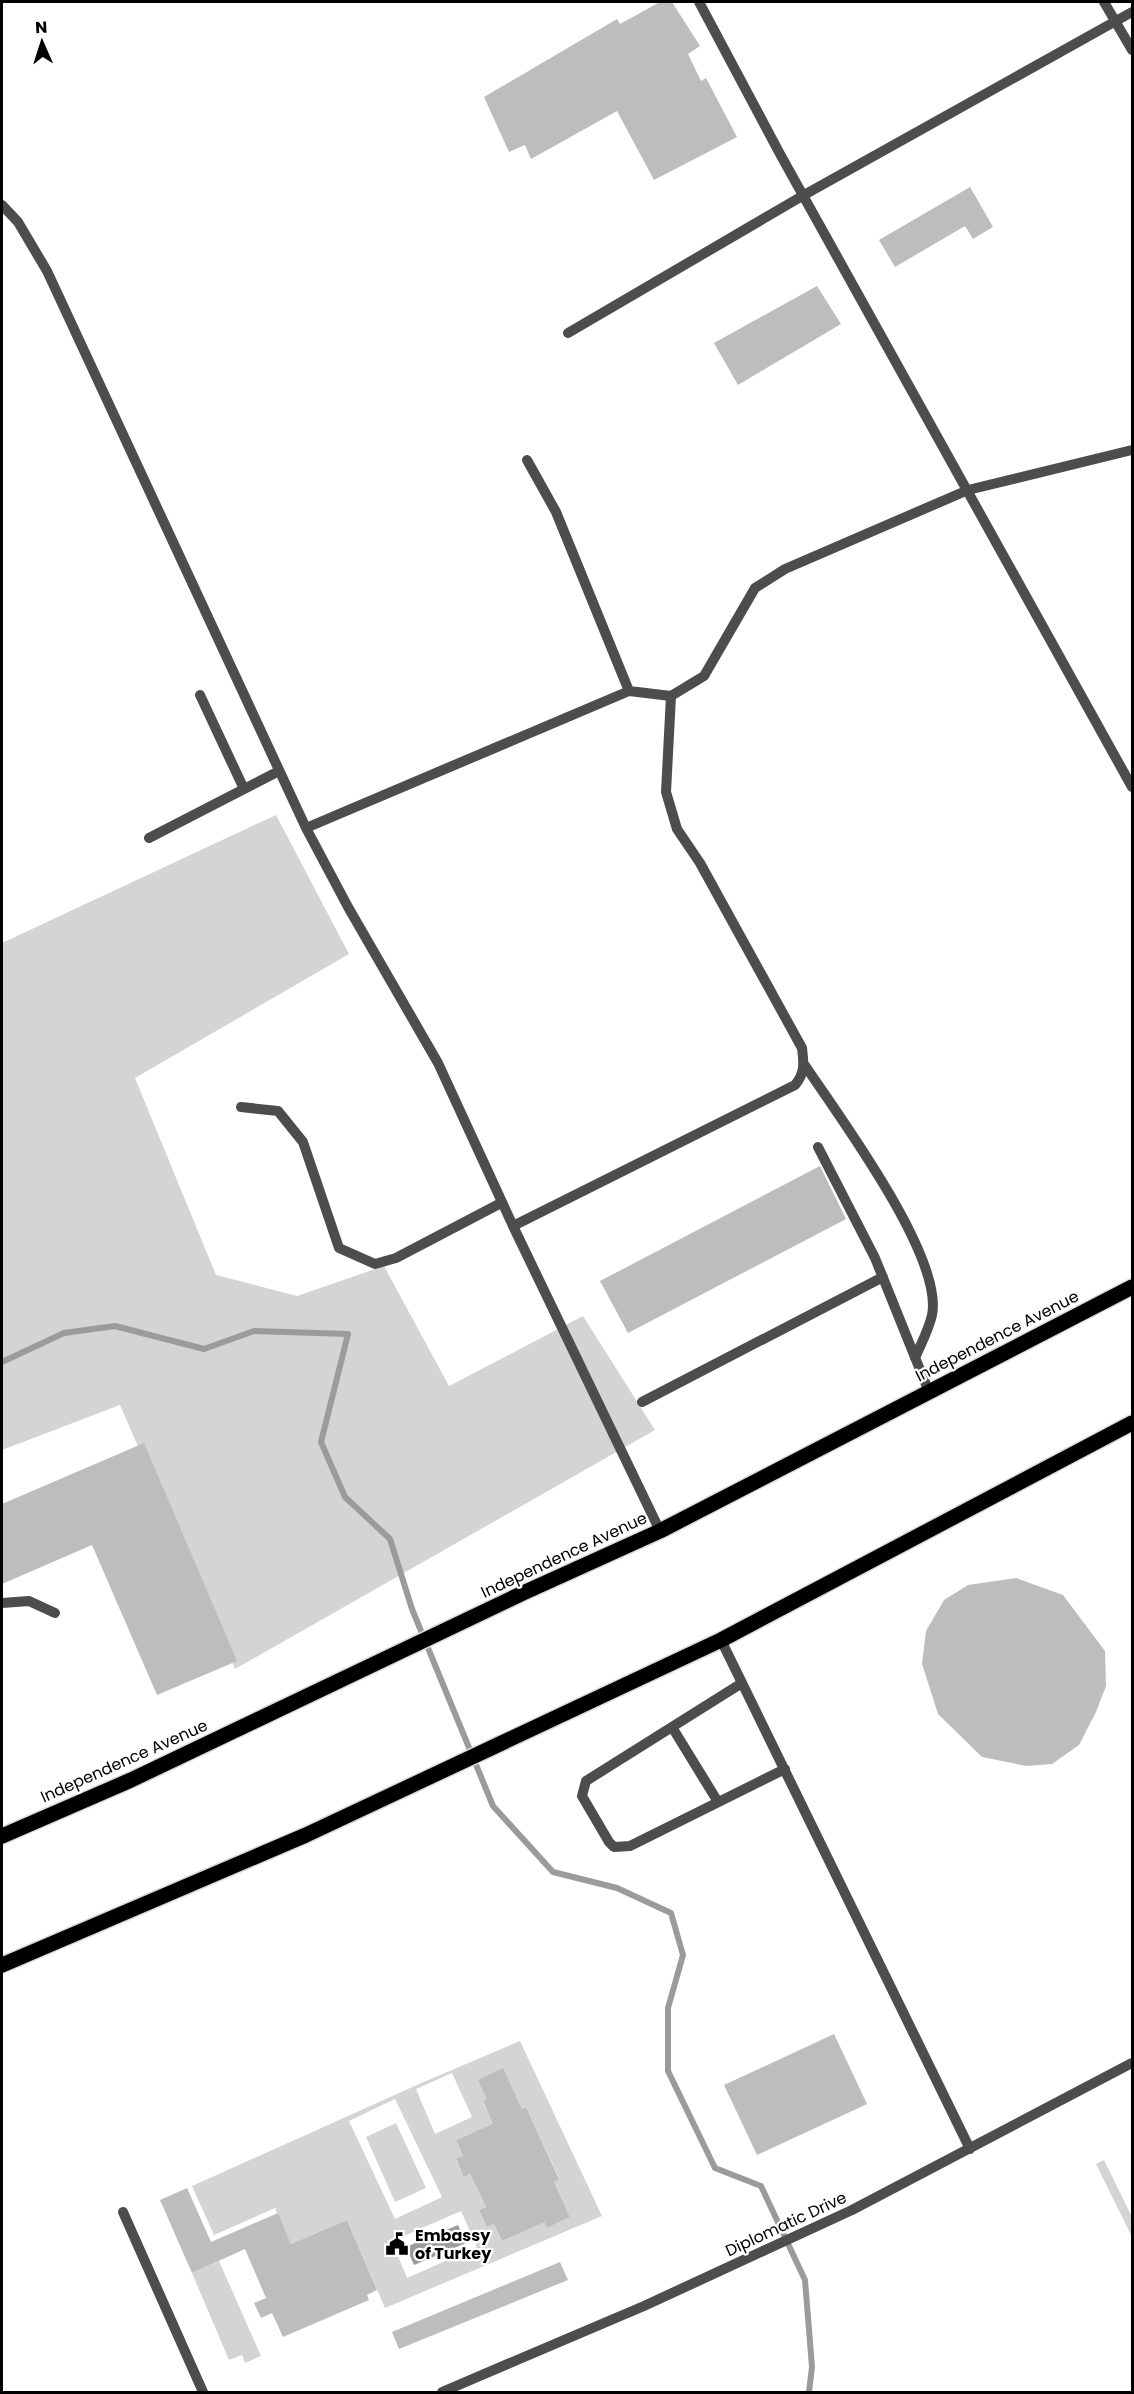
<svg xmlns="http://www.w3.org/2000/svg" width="1134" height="2394" font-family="Poppins,sans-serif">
<rect width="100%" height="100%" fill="#fff"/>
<path fill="#d4d4d4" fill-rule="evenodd" d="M276 815 349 954 135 1078 216 1275 297 1296 384 1266 449 1386 583 1316 655 1430 235 1669 120 1405 2 1450V943Z
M520 2041 602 2216 385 2308 347 2220 291 2244 275 2208 214 2235 192 2186 419 2084ZM503 2069 522 2109 526 2107 559 2178 554 2182 570 2217 547 2228 538 2210 521 2232 502 2241 494 2224 487 2227 479 2210 486 2207 470 2174 464 2176 456 2160 463 2156 456 2140 474 2132 522 2185 483 2102 487 2099ZM452 2073 472 2117 435 2134 416 2089ZM395 2099 442 2197 395 2219 349 2121ZM461 2211 477 2247 407 2278 392 2241Z
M396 2123 426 2188 395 2202 366 2137Z
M1104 2160 1132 2217V2237L1096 2164Z
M219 2261 261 2356 245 2363 242 2355 229 2360 192 2273Z"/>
<path fill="#9b9b9b" d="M458 2225 466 2243 414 2265 406 2247Z"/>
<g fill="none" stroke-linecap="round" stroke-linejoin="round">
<path stroke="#9b9b9b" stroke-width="6" d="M2 1362 64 1333 115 1326 204 1349 254 1331 348 1334 321 1442 345 1497 390 1539 412 1609 493 1806 553 1872 617 1888 671 1913 683 1955 668 2008V2071L715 2168 761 2186 805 2280 812 2367 809 2392"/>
</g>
<path fill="#bdbdbd" d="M660 2H672L700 46 688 54 701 81 706 78 737 137 654 180 617 111 531 159 525 145 509 152 484 97 617 19 620 24Z
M970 187 993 227 973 239 965 226 895 267 879 240Z
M817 286 841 324 738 385 714 343Z
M820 1166 846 1219 628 1333 600 1281Z
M144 1443 237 1661 157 1695 92 1545 2 1584V1504Z
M1016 1578 1063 1595 1105 1651 1106 1686 1096 1712 1079 1745 1052 1764 1026 1766 982 1757 938 1714 922 1664 926 1631 944 1600 968 1585Z
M834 2034 867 2104 757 2155 724 2085Z
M503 2068 522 2109 526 2107 559 2179 554 2182 570 2217 547 2228 544 2222 502 2241 494 2224 487 2227 479 2210 486 2207 470 2174 464 2177 456 2159 463 2156 456 2140 493 2124 483 2101 487 2099 478 2080Z
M187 2188 211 2242 278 2213 291 2244 347 2220 377 2290 367 2295 369 2300 283 2337 272 2313 261 2318 254 2303 266 2298 245 2249 192 2273 160 2200Z
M560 2262 568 2280 399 2349 392 2332Z"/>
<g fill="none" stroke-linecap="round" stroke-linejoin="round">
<g stroke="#dbdbdb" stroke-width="18">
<path id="major" d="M2 1836 131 1780 523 1593 660 1531 1132 1287
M2 1965 306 1835 721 1640 1132 1423"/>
</g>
<path stroke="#4d4d4d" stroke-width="10" d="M699 2 780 154 1132 787
M1104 2 1132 50
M2 205 18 222 47 271 306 828 348 907 438 1063 513 1226
M568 333 804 195 1132 12
M527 460 556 512 629 691
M200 695 244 789
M306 828 629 691 671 696 704 676 755 588 785 569 968 490 1132 450
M149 838 279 771
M804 1064C838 1115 944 1257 932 1315 929 1329 921 1344 915 1358
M241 1107 278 1111 303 1142 339 1248 375 1264 396 1258 501 1203
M818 1147 875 1258 929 1392
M642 1402 883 1277
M660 1531 513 1226 795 1085C805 1073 804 1064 802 1048L700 863 677 829 666 792 671 696
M2 1603 29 1601 55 1613
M721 1640 970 2149
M742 1683 586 1781 582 1796 609 1842 614 1847 630 1846 785 1769
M672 1727 718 1802
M123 2212 203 2392
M442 2392 644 2306 852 2210 1132 2063"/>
<use href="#major" stroke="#000" stroke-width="15"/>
</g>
<defs>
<g id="civic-bare" transform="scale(1.8)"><path d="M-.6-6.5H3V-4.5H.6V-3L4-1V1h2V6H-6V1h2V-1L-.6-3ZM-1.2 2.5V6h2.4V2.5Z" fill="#000" stroke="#fff" stroke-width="2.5" paint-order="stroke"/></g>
</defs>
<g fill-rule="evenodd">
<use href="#civic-bare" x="397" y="2244"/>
</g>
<g text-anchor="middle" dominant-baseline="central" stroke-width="4.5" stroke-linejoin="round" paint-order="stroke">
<g font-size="16" fill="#000" stroke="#fff">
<text transform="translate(997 1336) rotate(-27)">Independence Avenue</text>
<text transform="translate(564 1555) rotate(-25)">Independence Avenue</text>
<text transform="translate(124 1761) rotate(-24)">Independence Avenue</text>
<text transform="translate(786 2224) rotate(-25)">Diplomatic Drive</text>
</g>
<g font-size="16" font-weight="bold" fill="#000" stroke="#fff" text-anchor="start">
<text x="415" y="2235">Embassy<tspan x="415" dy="18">of Turkey</tspan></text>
</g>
</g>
<rect width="1134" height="2394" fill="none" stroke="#000000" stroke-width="6"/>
<g transform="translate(42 42) rotate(357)" stroke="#ffffff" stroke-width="4.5" paint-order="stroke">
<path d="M0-4.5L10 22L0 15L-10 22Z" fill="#000000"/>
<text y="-9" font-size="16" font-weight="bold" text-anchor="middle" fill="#000000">N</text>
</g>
</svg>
